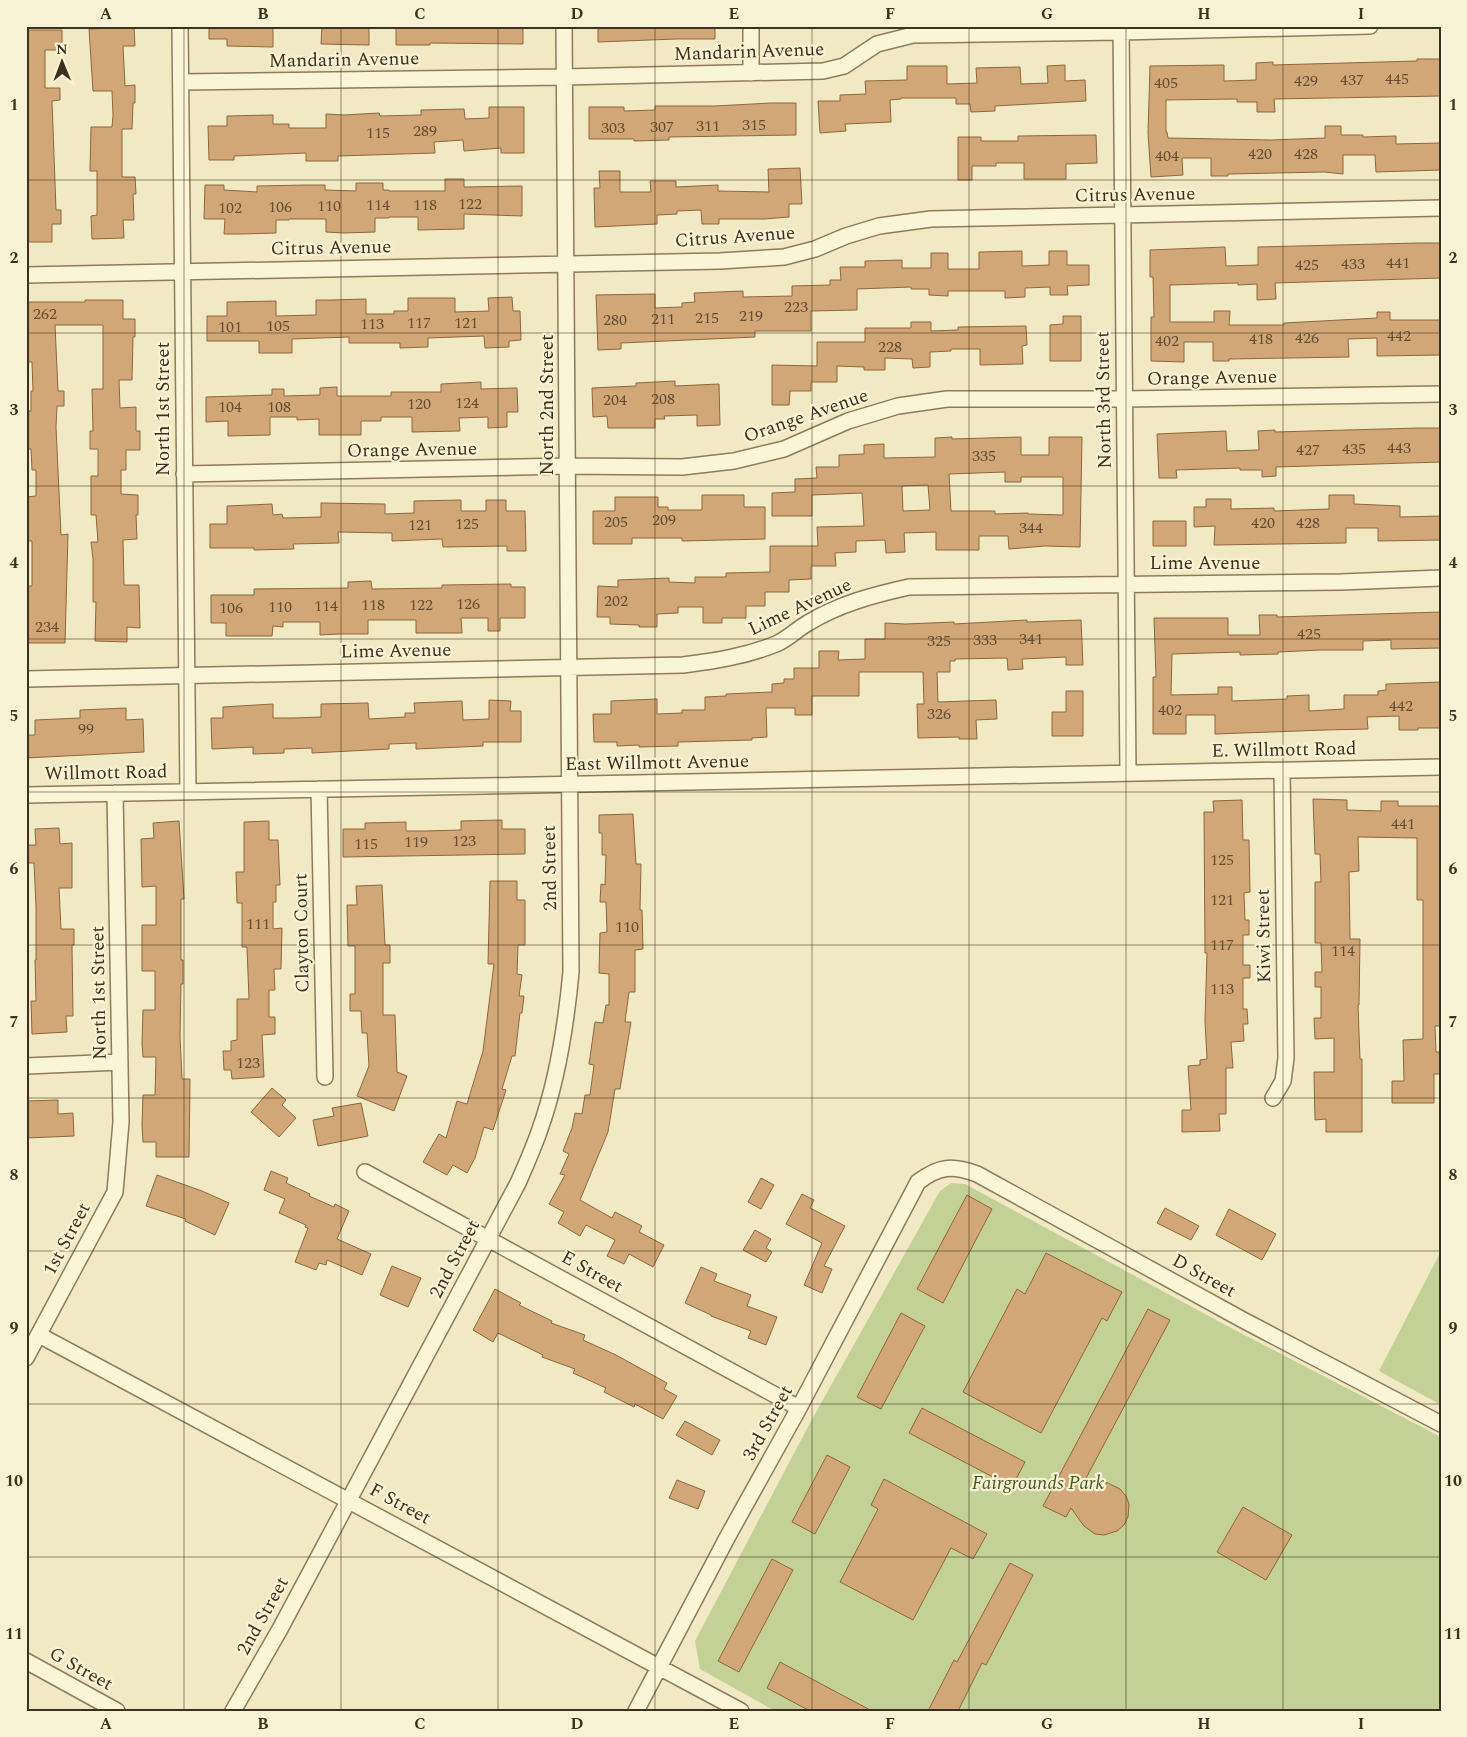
<svg xmlns="http://www.w3.org/2000/svg" width="1467" height="1737" font-family="Spectral,serif">
<rect width="100%" height="100%" fill="#f1e9c4"/>
<path fill="#c3d096" d="M951 1183 965 1184 1229 1327 1441 1437V1711H775L700 1669 695 1641 810 1423 940 1191Z
M1441 1251V1405L1379 1371Z"/>
<path fill="#d2a777" stroke="#8e663d" fill-rule="evenodd" d="M209 26H273V47L227 46V39H209Z
M322 26H369V45L321 44Z
M396 26H523V44L430 43V45H396Z
M598 26H715V39H676L598 42Z
M134 27 135 46H123L125 86 135 85V103H133L132 129H122V177H135L136 194H133L134 220H123L124 238 92 239 91 216 97 215V171H90L91 127H112L113 115 112 91H93L89 29Z
M26 30H62V50H45V88H60V100L52 101 56 210H61V224H52V242H26Z
M1417 59H1441V96L1274 99 1275 112H1257V102H1237V99L1166 100V132H1167L1168 138 1271 140 1325 138V126H1341V135H1363V137L1396 136V144L1441 143V170L1376 172 1375 155H1343V174L1325 172 1228 174V176H1211V158H1182L1183 175 1151 177 1148 133 1150 66 1224 65V81L1256 80V63L1273 62V65L1417 61Z
M1065 65V81L1085 80 1086 101 995 106V111L971 112 970 104H956V98H901V99L890 100 891 122 845 124 846 131 820 133 818 101H840V95L866 94 865 81 907 80V66H947V84L977 83 976 68 1020 67 1021 84 1048 83 1047 66Z
M771 103H796V135L669 137V140L634 141V139H589V107H624V111L655 110V106H715Z
M489 107H524V153H501V148L464 151 463 140 434 142 435 153 338 156V161H306V153L234 156V160H209L208 126H227V116L273 115V124H289V128H326V114L344 115 379 113 380 116 421 115V110L464 109 465 119 489 118Z
M1096 135 1097 163 1066 164V179H1024V163H996V166H972V180H958V137H981V141H1018V136Z
M800 168 802 204H789V217L764 219H719V224H702L701 210 677 211V214L657 215V224L595 227 594 188H600L599 171H620V192H651L650 181H676V187L718 185V191L769 192 768 169Z
M445 179H464V187L522 186V216L464 214V229L418 230V217H389V218H375V232L344 233 326 232V219H289V220H276V233L243 234H224L225 219H204L205 185H224V190L257 192V186L307 185H325V190L356 191V183H383V190H389V191H445Z
M1418 243H1441V278L1275 283 1276 299 1257 300V284L1238 285V283L1170 285V322H1214V311H1230L1229 325H1284V323L1377 318V312H1390V320H1441V355L1377 356V338L1348 339 1349 357 1229 359V361H1213V342H1184V362L1151 361V317H1154L1153 277H1150V250L1225 247 1226 266 1258 265V247Z
M1022 251V266L1049 265V251H1067V265H1089V285L1067 286 1068 295H1050V287L1025 288V297L1005 298V291H948V296L929 295V289H911V287L857 289V310L811 311V331H755V337L621 343V349L598 350 596 295 655 294V308L682 307V303L695 302 694 293 743 291V297L792 296V286L830 285V280H841L840 267H865V261L902 260V268H931V253H948V269H979V252Z
M512 297 513 311H520L521 340 509 341V347L485 348 484 336 428 338V347L400 348V343H349V337L292 339V353H259V341H207V316H227V302L276 301V316L316 315V300H332L366 299V314H394V311H408V298H455V312L489 311 488 298Z
M85 300H123V319H135V337H133L132 380H119L120 408 136 407V431H140V450H126V470H121V494L138 495V515H136L137 539 123 540 124 585H139L140 628 127 627V642L95 641 96 602H93V559L91 542H98L96 515H91V476H98V449H90V431H93L92 389H103V325H55L58 391H64V406H57L56 427 61 535 68 534 65 643H28V634H26V586H32V541H26V497L36 496V470H32L31 449H26V411H31V391H33L32 362H26V302H85Z
M1063 316H1081V361H1050V325L1063 324Z
M911 322H931V331L958 330V327L1026 326 1027 345 1022 346 1023 364 980 365V349H951V351L930 352V367L913 368 912 359 885 358V370H864V367L837 366V382H811V391H790L789 405H772V365L817 366V342H865V328H911Z
M675 381V386L719 384 720 425 697 426V415L664 416 665 419H655V428H608L607 416 593 417 592 388 636 386V383Z
M481 382V389L517 388 518 412H507V427L488 428V417L459 418 460 431 412 432V417H381V421H361V435H319V419L297 420V417H270V435L228 436V421L206 422V397L272 395V389H284V396L320 395V388L337 387V396H391V392H441V384Z
M1419 428H1441V462L1276 467V476L1262 477V470H1240V468L1176 470 1177 478H1159L1157 434 1226 431 1227 451 1259 450 1258 431 1275 430V432Z
M952 437V439L1021 437V455H1049V437H1082L1080 547 1045 546 1009 549 1008 536H979V550H936V532L904 533 905 552 886 553 885 540 856 541V552L835 553 836 566H811V579L789 580V592H765V606H746V618H722V623H703V607H678V613L657 614V627H639V625L610 624V617H597L598 586 618 587V580L669 578V582L695 583V577H726V573L770 572V546H818L817 527 864 526 862 493 812 495V516H772V493L795 492V479L817 478 816 467H839V455L864 454V445L884 444V458L935 457V438ZM1005 472V482H1021V477H1063V515L1028 514V513L995 514V511H951L949 474ZM928 485 930 510 903 511 902 486Z
M702 495H744V507H765V539L682 541V538H632V544H593V511H615V497H658V507H668V510H702Z
M1329 495H1354V504L1400 506V517L1441 516V540L1378 541V528H1346V543L1214 545 1215 526 1194 527V507H1206V499H1231V509L1274 508V511L1329 509Z
M461 500V511H486V500H506V511H525L526 551H507V546L443 547 442 539 392 541V533L338 532 339 543 293 544 294 549 254 550V548H210V524H227V506L272 504 273 515 282 514 283 518 321 517V503L385 504V514L414 513V501Z
M1153 521H1186V546H1153Z
M371 581 372 589 442 588V585L511 584V587H525V618H500V631H488V618H461L462 633H416V620H368V634H339L320 635V622H283V627L273 626 272 636H226V623H211V595H254V589L348 588V582Z
M1441 612V648L1391 649V640L1363 641V650H1321L1278 652V654L1240 655V652L1172 654 1171 695 1218 694V687H1232V701L1287 699V696L1309 695V711L1344 709V695H1378V691L1386 690V684L1441 682V728H1418V730H1399V716L1367 717 1368 729 1325 730 1215 734V715H1186V734H1153V677H1156L1154 618H1228V635H1260L1259 615H1277V617Z
M1027 620V622L1081 620 1083 665H1066V657L1022 659 1023 669 1008 670 1007 658 955 659V661H950V672H937L938 702 996 700 997 719 976 720 977 739H959V737L918 738 917 704H924L923 672H859V696H812V715H795V708H766L767 737 752 738V740L678 742V746L639 747V745L617 746V742H594L593 714H611V701L657 699V714L682 713V710H705V697L726 696V694L772 692V684L784 683V679H794V668H819V651H839L838 660 865 659V639H885V623L905 624 954 622V624Z
M1066 691H1083V736H1052V712H1066Z
M489 700 511 701 510 711H521V742H483V746L416 749V743L389 744V749L312 753V748L284 749V753L253 754V747L212 749 211 718H223V707L273 704V718H293L321 717V704L368 703 369 719 405 717V713H415L414 703 462 701 463 720 489 719Z
M126 708V720L143 719 144 752 26 758V735H35V720L80 718V710Z
M1313 799 1347 800V810L1381 811V801H1398V806H1441V1026H1435L1436 1052H1441V1074H1434V1103H1392V1081H1404L1403 1040 1423 1039V900H1417V838L1358 837 1359 871 1349 872 1350 939H1360L1359 1005H1358L1360 1059H1362V1132H1326V1119L1315 1120 1314 1072H1334V1038L1315 1039 1314 1018H1321V987H1315V972H1322L1321 943H1315V882H1321L1320 854H1315Z
M1242 800 1243 840H1249L1250 892 1244 893 1245 920H1249V935H1243V965H1250V978H1243V1009H1247L1248 1024H1243L1244 1041 1231 1042 1233 1068H1226V1114H1219L1220 1131 1182 1132V1110H1191L1188 1066 1200 1065V1060L1207 1059 1205 1021 1207 953H1205L1204 812H1214L1213 801Z
M633 814 636 864H641L640 910H642L643 949 635 950V992H629L625 1022H631L620 1089H615L608 1132 580 1200 612 1218 615 1212 642 1226 639 1232 664 1245 653 1267 629 1254 624 1264 607 1256 615 1240 586 1225 580 1236 558 1223 564 1212 549 1204 565 1175 560 1174 569 1154 563 1151 572 1128 575 1113 582 1114 585 1095H590L594 1065 589 1064 595 1022 603 1023 606 1005H609V974L599 973 600 933 607 932 606 902H600L601 884 605 885 606 855H602V833H599V815Z
M502 820V829H525V854L343 857V829H365V823L406 822V831H424L461 830V821Z
M179 821 184 899H181V960H183V984H181L180 1036 182 1079H190L189 1157H156V1142H143L142 1125 143 1095H155L156 1057H143L142 1044 143 1010H155V971H142V925H156V886L142 887 141 839 154 838 153 823Z
M269 821V840H278L279 862 280 885H276V902H273V929L282 928 281 969H274L275 990H269V1017H275V1034L262 1035 264 1077 232 1079 231 1070H224L223 1051H231V1041L237 1040V999H249L247 947H242V903H237L236 872H244V822Z
M59 828 60 844 72 843V888H59L61 929H74V945H72L73 1016H66L67 1032 32 1034 31 1001H36L35 960H36V907L34 863H27L26 845H36L35 829Z
M490 881H517V900H525V945H518L517 974 522 975 519 996H524L522 1013H520L515 1056H512L502 1089 506 1090 493 1130 484 1127 475 1158 467 1173 453 1165 447 1175 423 1162 439 1134 446 1138 457 1101 467 1104 483 1051 494 964H488Z
M382 885 385 945H390V963H383V1015H395L397 1072 407 1076 394 1111 357 1096 369 1066 367 1033H362L361 1011H350V994H355V946H348L347 905H357L356 886Z
M272 1088 286 1100 282 1105 296 1118 279 1137 251 1112Z
M58 1100V1114L73 1113 74 1136 26 1138V1101Z
M361 1103 368 1136 318 1146 313 1120 334 1116 332 1108Z
M271 1171 288 1178 286 1183 310 1194 309 1196 334 1207 335 1204 349 1211 337 1239 371 1254 362 1275 327 1260 326 1265 319 1263 316 1270 295 1262 308 1228 305 1227 306 1225 279 1213 285 1199 264 1190Z
M157 1175 202 1191 229 1203 215 1235 185 1221 186 1219 146 1206Z
M761 1178 774 1185 761 1209 748 1202Z
M802 1194 814 1200 810 1208 845 1226 824 1266 832 1269 822 1293 804 1285 822 1243 786 1224Z
M967 1195 992 1209 943 1303 917 1289Z
M1165 1208 1199 1226 1191 1240 1157 1223Z
M1229 1209 1276 1234 1262 1260 1216 1235Z
M755 1230 771 1239 766 1248 772 1252 766 1262 743 1250Z
M1046 1253 1122 1292 1107 1321 1102 1318 1041 1433 963 1392 1017 1289 1025 1294Z
M392 1266 421 1278 408 1307 380 1295Z
M701 1267 717 1274 714 1281 751 1295 747 1306 777 1317 766 1345 748 1338 751 1331 711 1316V1315L685 1303Z
M495 1289 521 1303 519 1305 552 1321 551 1323 585 1335 583 1340 616 1355 667 1383 664 1389 677 1396 663 1419 635 1404 634 1407 604 1392 606 1388 573 1373 575 1369 542 1357 543 1355 498 1333 493 1342 473 1330Z
M1148 1309 1170 1320 1084 1482 1108 1483 1120 1489 1126 1496 1129 1504 1128 1517 1124 1525 1117 1531 1104 1535 1095 1534 1084 1526 1071 1508 1066 1517 1043 1506Z
M901 1313 925 1326 881 1409 857 1397Z
M922 1408 1025 1462 1012 1487 909 1433Z
M685 1421 720 1440 712 1455 676 1435Z
M827 1455 850 1467 815 1534 792 1522Z
M884 1479 987 1534 973 1559 951 1548 913 1620 840 1582 878 1509 871 1505Z
M677 1480 705 1491 698 1509 669 1498Z
M1243 1507 1292 1535 1266 1580 1217 1552Z
M772 1559 793 1570 739 1672 718 1661Z
M1010 1563 1033 1575 986 1665 982 1663 958 1711H928L954 1660 957 1662Z
M780 1662 872 1711H810L767 1688Z"/>
<g fill="none" stroke-linecap="round" stroke-linejoin="round">
<g stroke="#8d7b59" stroke-width="18">
<path id="minor" d="M180 26 188 792
M751 26V73
M1121 26 1128 773
M181 82 564 77 823 71 844 66 877 44 913 35 1121 32 1370 26
M26 275 720 261 784 257 815 249 846 236 879 226 931 219 1441 208
M184 474 567 466 682 467 734 461 784 449 848 421 898 406 947 399H1124L1441 394
M26 679 683 665C715 661 746 656 776 644 788 639 797 629 808 623 839 604 873 595 909 587L1341 582 1441 578
M319 789 325 1077
M26 795 1441 767
M26 1066 120 1062
M1273 1098 1283 1081 1286 1058 1282 771
M365 1172 799 1408
M39 1335 741 1711
M26 1358 115 1192 121 1122 115 793
M26 1661 117 1711
M233 1711 280 1629 518 1183C526 1165 534 1147 540 1129 558 1079 566 1025 571 972L564 26
M636 1711 728 1536 799 1408 918 1182C939 1166 952 1165 977 1174L1243 1320 1441 1424"/>
</g>
<use href="#minor" stroke="#fbf5d8" stroke-width="15"/>
</g>
<path fill="none" stroke="#3c301e" stroke-width="1" stroke-opacity="0.55" d="M184 26V1711M341 26V1711M498 26V1711M655 26V1711M812 26V1711M969 26V1711M1126 26V1711M1283 26V1711M26 180H1441M26 333H1441M26 486H1441M26 639H1441M26 792H1441M26 945H1441M26 1098H1441M26 1251H1441M26 1404H1441M26 1557H1441"/>
<g text-anchor="middle" dominant-baseline="central" stroke-width="4.5" stroke-linejoin="round" paint-order="stroke">
<g font-size="16" fill="#624e34">
<text x="1397" y="79">445</text>
<text x="1352" y="80">437</text>
<text x="1306" y="81">429</text>
<text x="1166" y="83">405</text>
<text x="754" y="125">315</text>
<text x="708" y="126">311</text>
<text x="662" y="127">307</text>
<text x="613" y="128">303</text>
<text x="425" y="131">289</text>
<text x="378" y="133">115</text>
<text x="1260" y="154">420</text>
<text x="1306" y="154">428</text>
<text x="1167" y="156">404</text>
<text x="470" y="204">122</text>
<text x="378" y="205">114</text>
<text x="425" y="205">118</text>
<text x="329" y="206">110</text>
<text x="280" y="207">106</text>
<text x="230" y="208">102</text>
<text x="1398" y="263">441</text>
<text x="1353" y="264">433</text>
<text x="1307" y="265">425</text>
<text x="796" y="307">223</text>
<text x="45" y="314">262</text>
<text x="751" y="316">219</text>
<text x="707" y="318">215</text>
<text x="663" y="319">211</text>
<text x="615" y="320">280</text>
<text x="419" y="323">117</text>
<text x="466" y="323">121</text>
<text x="372" y="324">113</text>
<text x="278" y="326">105</text>
<text x="230" y="327">101</text>
<text x="1399" y="336">442</text>
<text x="1307" y="338">426</text>
<text x="1261" y="339">418</text>
<text x="1167" y="341">402</text>
<text x="890" y="347">228</text>
<text x="663" y="399">208</text>
<text x="615" y="400">204</text>
<text x="467" y="403">124</text>
<text x="419" y="404">120</text>
<text x="230" y="407">104</text>
<text x="279" y="407">108</text>
<text x="1399" y="448">443</text>
<text x="1354" y="449">435</text>
<text x="1308" y="450">427</text>
<text x="984" y="456">335</text>
<text x="664" y="520">209</text>
<text x="616" y="522">205</text>
<text x="1263" y="523">420</text>
<text x="1308" y="523">428</text>
<text x="467" y="524">125</text>
<text x="420" y="525">121</text>
<text x="1031" y="528">344</text>
<text x="616" y="601">202</text>
<text x="468" y="604">126</text>
<text x="373" y="605">118</text>
<text x="421" y="605">122</text>
<text x="326" y="606">114</text>
<text x="280" y="607">110</text>
<text x="231" y="608">106</text>
<text x="47" y="627">234</text>
<text x="1309" y="634">425</text>
<text x="1031" y="639">341</text>
<text x="985" y="640">333</text>
<text x="939" y="641">325</text>
<text x="1401" y="706">442</text>
<text x="1170" y="710">402</text>
<text x="939" y="714">326</text>
<text x="86" y="729">99</text>
<text x="1403" y="824">441</text>
<text x="464" y="841">123</text>
<text x="416" y="842">119</text>
<text x="366" y="844">115</text>
<text x="1222" y="860">125</text>
<text x="1222" y="900">121</text>
<text x="258" y="924">111</text>
<text x="627" y="927">110</text>
<text x="1222" y="945">117</text>
<text x="1343" y="951">114</text>
<text x="1222" y="989">113</text>
<text x="248" y="1063">123</text>
</g>
<g font-size="19" fill="#3c301e" stroke="#f8f2d4">
<text transform="translate(749 52) rotate(-2)">Mandarin Avenue</text>
<text transform="translate(344 60) rotate(-1)">Mandarin Avenue</text>
<text transform="translate(1135 195) rotate(-1)">Citrus Avenue</text>
<text transform="translate(735 237) rotate(-4)">Citrus Avenue</text>
<text transform="translate(331 248) rotate(-1)">Citrus Avenue</text>
<text transform="translate(1212 378) rotate(-1)">Orange Avenue</text>
<text transform="translate(1104 400) rotate(-91)">North 3rd Street</text>
<text transform="translate(547 405) rotate(-90)">North 2nd Street</text>
<text transform="translate(163 409) rotate(-90)">North 1st Street</text>
<text transform="translate(806 416) rotate(-19)">Orange Avenue</text>
<text transform="translate(412 450) rotate(-1)">Orange Avenue</text>
<text x="1205" y="563">Lime Avenue</text>
<text transform="translate(800 607) rotate(-25)">Lime Avenue</text>
<text transform="translate(396 651) rotate(-1)">Lime Avenue</text>
<text transform="translate(1284 750) rotate(-1)">E. Willmott Road</text>
<text transform="translate(657 763) rotate(-1)">East Willmott Avenue</text>
<text transform="translate(106 773) rotate(-1)">Willmott Road</text>
<text transform="translate(550 868) rotate(-91)">2nd Street</text>
<text transform="translate(302 933) rotate(-91)">Clayton Court</text>
<text transform="translate(1264 936) rotate(-91)">Kiwi Street</text>
<text transform="translate(99 993) rotate(-91)">North 1st Street</text>
<text transform="translate(67 1239) rotate(-62)">1st Street</text>
<text transform="translate(455 1259) rotate(-62)">2nd Street</text>
<text transform="translate(592 1272) rotate(29)">E Street</text>
<text transform="translate(1204 1276) rotate(29)">D Street</text>
<text transform="translate(768 1423) rotate(-61)">3rd Street</text>
<text transform="translate(400 1504) rotate(28)">F Street</text>
<text transform="translate(263 1616) rotate(-61)">2nd Street</text>
<text transform="translate(81 1669) rotate(29)">G Street</text>
</g>
<g font-size="19" font-style="italic" fill="#465a23" stroke="#f8f2d4">
<text x="1038" y="1483">Fairgrounds Park</text>
</g>
</g>
<rect width="1467" height="1737" fill="none" stroke="#f8f2d4" stroke-width="55"/>
<g transform="translate(62 62) rotate(359)" stroke="#f8f2d4" stroke-width="4" paint-order="stroke">
<path d="M0-4L9 19L0 12L-9 19Z" fill="#3c301e"/>
<text y="-8" font-size="14" font-weight="bold" text-anchor="middle" fill="#3c301e">N</text>
</g>
<rect x="28" y="28" width="1412" height="1682" fill="none" stroke="#3c301e" stroke-width="2"/>
<g font-size="16" text-anchor="middle" font-weight="bold" fill="#3c301e">
<text x="106" y="19">A</text>
<text x="263" y="19">B</text>
<text x="420" y="19">C</text>
<text x="577" y="19">D</text>
<text x="734" y="19">E</text>
<text x="890" y="19">F</text>
<text x="1047" y="19">G</text>
<text x="1204" y="19">H</text>
<text x="1361" y="19">I</text>
<text x="14" y="110">1</text>
<text x="1453" y="110">1</text>
<text x="14" y="263">2</text>
<text x="1453" y="263">2</text>
<text x="14" y="415">3</text>
<text x="1453" y="415">3</text>
<text x="14" y="568">4</text>
<text x="1453" y="568">4</text>
<text x="14" y="721">5</text>
<text x="1453" y="721">5</text>
<text x="14" y="874">6</text>
<text x="1453" y="874">6</text>
<text x="14" y="1027">7</text>
<text x="1453" y="1027">7</text>
<text x="14" y="1180">8</text>
<text x="1453" y="1180">8</text>
<text x="14" y="1333">9</text>
<text x="1453" y="1333">9</text>
<text x="14" y="1486">10</text>
<text x="1453" y="1486">10</text>
<text x="14" y="1639">11</text>
<text x="1453" y="1639">11</text>
<text x="106" y="1729">A</text>
<text x="263" y="1729">B</text>
<text x="420" y="1729">C</text>
<text x="577" y="1729">D</text>
<text x="734" y="1729">E</text>
<text x="890" y="1729">F</text>
<text x="1047" y="1729">G</text>
<text x="1204" y="1729">H</text>
<text x="1361" y="1729">I</text>
</g>
</svg>
